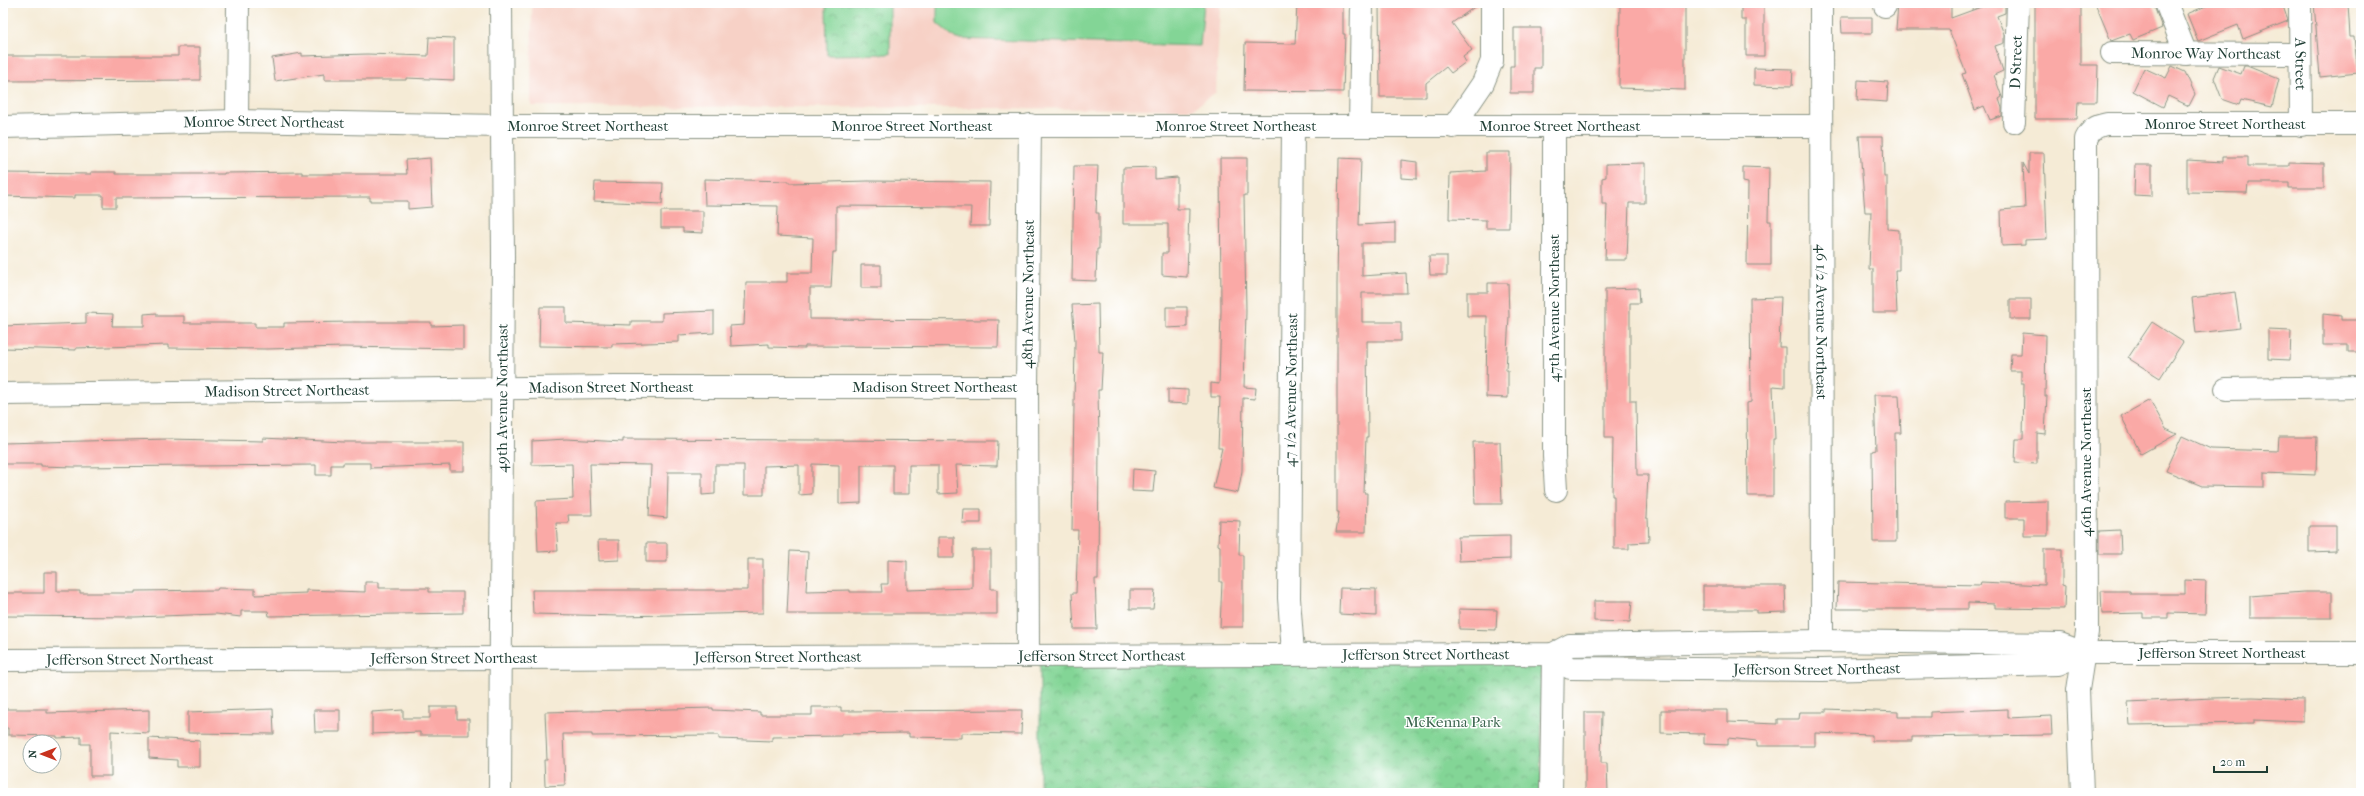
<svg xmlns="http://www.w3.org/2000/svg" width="2364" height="796" font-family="'IM FELL French Canon',serif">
<defs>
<pattern id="park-crowns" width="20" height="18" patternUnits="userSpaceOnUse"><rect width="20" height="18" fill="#83d596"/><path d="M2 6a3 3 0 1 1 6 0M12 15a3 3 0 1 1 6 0" fill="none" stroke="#6bae7b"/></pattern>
</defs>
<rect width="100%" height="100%" fill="#fff"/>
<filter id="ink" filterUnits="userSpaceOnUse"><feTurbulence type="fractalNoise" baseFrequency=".025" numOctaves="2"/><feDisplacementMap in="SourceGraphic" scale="8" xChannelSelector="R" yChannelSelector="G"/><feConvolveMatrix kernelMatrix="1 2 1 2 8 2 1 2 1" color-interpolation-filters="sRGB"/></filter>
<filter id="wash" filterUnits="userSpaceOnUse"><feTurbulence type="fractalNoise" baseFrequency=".012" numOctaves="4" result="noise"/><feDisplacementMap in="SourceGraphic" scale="16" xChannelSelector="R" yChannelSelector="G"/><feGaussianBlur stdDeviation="0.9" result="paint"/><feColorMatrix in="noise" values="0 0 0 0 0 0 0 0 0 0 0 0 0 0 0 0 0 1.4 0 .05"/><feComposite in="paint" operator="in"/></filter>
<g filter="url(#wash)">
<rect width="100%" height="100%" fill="#f5ebd6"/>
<path fill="#f7d1c6" d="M532 3H1220L1216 92 1193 109 531 106Z"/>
<path fill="#83d596" stroke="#518965" d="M937 3H1204L1200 46 956 39 937 23Z"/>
<path fill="url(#park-crowns)" stroke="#518965" d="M826 3H890V54L827 55Z
M1542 649 1541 793H1040V655Z"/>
<g id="blocks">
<path fill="#faa9a6" d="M1379 3H1480L1452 23 1472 50 1463 57 1466 62 1451 73 1446 67 1426 83V97H1380Z
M1620 3H1685V90L1619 88Z
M1741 3H1764V56H1746V20H1741Z
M1898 3H1951V18L1992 3H2005V13L1997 16 2004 34V43L1995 46 2003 71 1994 75 2002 97 1999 99 2002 108V116L1990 120 1984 106 1975 110 1962 74 1966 73 1949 30H1896Z
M2035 3H2081V65H2098L2097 102H2078L2077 119H2035Z
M2095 3H2153L2162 28 2133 40 2130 34 2111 41Z
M2213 3H2282L2288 21 2243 39 2238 25 2198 41 2187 14Z
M2314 3H2348L2350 37H2354L2358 73 2320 77Z
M1297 4H1343V34H1345L1343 92 1244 91 1245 43 1295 44Z
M1841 17H1872V33H1842Z
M1514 28H1541V68H1534V93H1510V66H1514Z
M429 37 454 38V80L406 78V80H324V74L275 81 272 58 302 53V56L367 54 428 56Z
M178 47H200V80L6 81 5 56H178Z
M2172 66 2185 72 2195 94 2189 106 2168 96 2163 107 2133 91 2144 68 2166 78Z
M2219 66 2241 74 2244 66H2247L2279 79 2272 107 2241 100 2239 105 2222 99 2214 78Z
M1754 68 1793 69 1792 86 1754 85Z
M1858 80 1888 82 1887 102 1857 100Z
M1859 136H1883L1884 177H1887V229L1899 230V270H1895L1897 313H1873V269H1869L1871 212H1865Z
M1486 152H1510L1509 228H1486V220L1449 219 1450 173 1486 171Z
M2029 153H2044L2047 239 2025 240V245L2002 246 2001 210 2025 208 2023 163 2029 174Z
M2223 157H2248V166H2289V162L2324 163V188H2289V183H2248L2247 193 2187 192V160L2223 162Z
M430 158 432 207 408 209V201H370V197L116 198V207H103V195H75V198L3 196 4 173 91 174V172H116V174H224V173L302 172V174H407L406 160Z
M1220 158H1247V195H1244L1246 311 1244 387 1256 388 1255 399 1243 398 1242 471 1238 493 1213 488 1222 448H1218L1220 397H1211V383L1219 384 1221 311Z
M1339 158 1361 159 1359 225 1395 223V243H1362V276L1406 273 1407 293H1362V322H1401V341H1367L1368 437H1366L1364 493H1367L1366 532H1336L1339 512H1337V284Z
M1401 160 1417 162V179L1401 178Z
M1645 163V203H1629L1627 260H1605L1607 204H1602V178L1606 177V164Z
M2135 165H2152V196L2134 195Z
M1074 166H1098L1096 213H1099V249H1097L1096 281 1072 280Z
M1155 167V179L1177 177V209H1189L1187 277 1162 275V253H1168V224H1123V168Z
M1743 167 1769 168 1768 221H1771V265H1747L1748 183 1743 182Z
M704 179 789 181V183L868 181 990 182 989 226H970L971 207 836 206V252H833L831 288H810V319L999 320 998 347 805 346V348L769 347V344L731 346 730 326 744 325 746 282H787V273H812L813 238 777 236 778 206 705 205Z
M595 182 663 183 662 204 594 201Z
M661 211H703V233L683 232V228H661Z
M1429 256H1447V275H1430Z
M861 265H881V288H861Z
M1488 283H1508L1509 316 1506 370H1508V398L1486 397 1487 316H1467V292H1488Z
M1639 288 1640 303H1630V401H1636L1637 475H1648L1646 518H1648L1649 542 1629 543V549H1614V496H1612L1613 438H1605V289Z
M2235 292 2240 328 2196 333 2192 298Z
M1781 297 1779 347H1785V387L1773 386 1775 439H1773V496H1748L1747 403 1751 402 1750 298Z
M2010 299H2031V319H2010Z
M1098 304 1099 352H1103L1101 390H1098L1099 442 1098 579H1095L1097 629H1074L1072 593H1076L1078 530H1072L1075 341 1072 305Z
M540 307H566V323L631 325V321H662V313L714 311V333L679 335V342L612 344V347L539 346Z
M1166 307H1187V327L1166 328Z
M86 313 113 314 112 326H144V314L157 313V316H184V323H255V327H284V323L353 322H431V326L463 325V349L344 347 267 349 168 348V345L76 348V350L3 348V326L86 323Z
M2323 314 2341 316V320H2361V352H2348V345H2323Z
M2152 322 2183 342 2160 378 2128 358Z
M2268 330 2291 331 2290 360 2268 359Z
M2022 333 2046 335 2045 396H2047L2045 434 2037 433V464L2015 463 2016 439H2023L2024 383H2021V371H2010L2011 354H2021Z
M1168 389 1188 390V404L1168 403Z
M1874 395H1899L1901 433H1895L1896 542H1873L1872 451 1876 450Z
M2150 400 2166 429 2177 434 2141 454 2121 416Z
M2182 436 2211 449 2278 451 2279 437H2317L2316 475 2264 473V487L2202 486 2166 471Z
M263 438 344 442H464V471H450V465L370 468V463H343V465H331V475H316V465L75 467 41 466V464H4L3 443 166 439 263 441Z
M566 439 623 442V439L998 441 997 466 956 465 958 493 938 494V465H909V494H893V465H861V503L839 504V465L812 464V494L799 495V465L764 466V495H744V465H715V494L702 495V472H668L667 518 649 516 651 465 590 464 592 515H568L569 523H556L558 551 538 552 536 501 573 499 572 464 532 465V441Z
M1473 442H1500L1502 504H1475Z
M1133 469 1155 471 1153 492 1132 491Z
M2048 501V536H2024V518H2005V502Z
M963 509H981V523H962Z
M1219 520 1240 521 1239 555H1243V627H1220L1222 582H1220V546L1218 545Z
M2309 526H2336V551L2309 552Z
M2120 530 2121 554H2099V531Z
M1510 536V559L1459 561 1458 537Z
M938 537H954V558H938Z
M598 540H619V560L599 561Z
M646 543H667V562H646Z
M2044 549H2062V585L2065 586 2064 609 1995 608V604L1968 603V609H1837L1838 582 1980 585 1981 582 2044 585Z
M972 550H991V589H997V614H787L790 551 808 552 806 591 850 590V592H882L881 584H888V560L907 561V590L972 588Z
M748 559H763V613L620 616 533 614 532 590H748Z
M44 572H57V591H80V593H135V591L217 590 218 588 255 589V595L306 593V590L365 592V582H379V588H429V592H463V613L269 616 268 611H241V617L216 614 135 617 3 616V593H44Z
M2185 580 2206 581 2205 614 2168 613V618H2143V613L2102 614 2101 591H2130V594H2185Z
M1703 586H1785L1786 612 1756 613V610H1703Z
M1340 588 1376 589V616L1339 614Z
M1130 590H1155L1153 609H1130Z
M2303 592H2332V618H2250V596Z
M1594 601H1632L1630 622 1594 621Z
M1459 609 1497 610 1496 630 1459 629Z
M2212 698 2253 697 2303 699V722L2254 720V723L2130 725 2128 702Z
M430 707H457V719H469V735H420V732L372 734V712L403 710V718H430Z
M812 707H841V711L1022 710 1021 734 961 733V738L909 737V733L841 734V736L772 737V741L719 739V735L592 736V734H563L565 785 545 786 544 760H547L545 712 713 708V710L760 712V715H812Z
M3 709H47V713L149 710V733L111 731V776H90V744H81V737L57 738V736L8 735V728H3Z
M273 709 274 734 188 733V712Z
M1826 709 1898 712V717H1930V712L2008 709V718L2051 716 2052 735 1912 737V741H1872V735L1815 733V746H1757V741L1728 738V745L1704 744V734L1661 733V710H1728V722L1777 724V719H1799L1800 712H1826Z
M314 710H340V732H315Z
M1585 712H1602L1601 763H1607L1608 793H1585Z
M149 738 200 741V767H177V760L149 758Z"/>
</g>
</g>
<g filter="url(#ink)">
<use href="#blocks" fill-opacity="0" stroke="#8a9485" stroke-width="1"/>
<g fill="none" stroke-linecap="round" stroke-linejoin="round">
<g stroke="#8a9485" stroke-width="24">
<g id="minor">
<path id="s1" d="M1821 3 1822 641"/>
<path d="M1885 3V6"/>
<path d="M2166 3 2186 54"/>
<path id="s2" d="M2300 3 2301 125"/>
<path id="s3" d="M2112 53 2300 54"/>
<path d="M237 121 238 3"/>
<path id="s4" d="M2014 122 2018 3"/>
<path d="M1293 126 1289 598 1293 653"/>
<path d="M1360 126 1362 3"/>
<path d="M1554 126V456L1556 490"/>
<path id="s5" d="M3 127 237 121 501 126H1820"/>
<path d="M1453 127 1483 83 1492 61V3"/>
<path d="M2226 389 2361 387"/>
<path id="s6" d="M3 394 616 387H1027"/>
<path id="s7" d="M1028 654 1027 387 1030 125"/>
<path id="s8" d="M1553 654 1570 668 1822 670 2058 664 2084 653"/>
<path id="s9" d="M3 660 1553 654 1570 645 1822 641 2060 644 2084 653H2361"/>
<path id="s10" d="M500 793 503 257 501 3"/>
<path d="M1551 793 1553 654"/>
<path id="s11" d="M2082 793 2078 690 2087 632 2086 139C2091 129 2096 126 2107 124H2361"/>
</g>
</g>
<use href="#minor" stroke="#fff" stroke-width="22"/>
</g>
</g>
<g text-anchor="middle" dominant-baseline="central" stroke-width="3" stroke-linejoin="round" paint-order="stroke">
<g font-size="15" fill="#1f3d34" stroke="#fff">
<text stroke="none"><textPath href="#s3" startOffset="94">Monroe Way Northeast</textPath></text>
<text stroke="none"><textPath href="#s4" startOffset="60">D Street</textPath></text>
<text stroke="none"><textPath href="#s2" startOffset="61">A Street</textPath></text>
<text stroke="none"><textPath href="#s5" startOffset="261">Monroe Street Northeast</textPath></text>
<text stroke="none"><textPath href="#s11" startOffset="800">Monroe Street Northeast</textPath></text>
<text stroke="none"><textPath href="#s5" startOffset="909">Monroe Street Northeast</textPath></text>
<text stroke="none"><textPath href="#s5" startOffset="585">Monroe Street Northeast</textPath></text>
<text stroke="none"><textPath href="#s5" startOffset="1233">Monroe Street Northeast</textPath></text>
<text stroke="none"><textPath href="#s5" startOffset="1557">Monroe Street Northeast</textPath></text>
<text stroke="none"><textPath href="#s7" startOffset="360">48th Avenue Northeast</textPath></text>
<text transform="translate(1554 308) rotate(-90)">47th Avenue Northeast</text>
<text stroke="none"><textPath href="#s1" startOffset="319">46 1/2 Avenue Northeast</textPath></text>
<text stroke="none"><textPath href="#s6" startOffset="608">Madison Street Northeast</textPath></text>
<text stroke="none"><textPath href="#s6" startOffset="932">Madison Street Northeast</textPath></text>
<text transform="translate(1291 390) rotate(-89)">47 1/2 Avenue Northeast</text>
<text stroke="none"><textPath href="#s6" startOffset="284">Madison Street Northeast</textPath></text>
<text stroke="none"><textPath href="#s10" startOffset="395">49th Avenue Northeast</textPath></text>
<text transform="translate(2086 462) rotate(-90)">46th Avenue Northeast</text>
<text stroke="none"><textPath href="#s9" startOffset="1423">Jefferson Street Northeast</textPath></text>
<text stroke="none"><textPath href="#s9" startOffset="2223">Jefferson Street Northeast</textPath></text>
<text stroke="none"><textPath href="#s9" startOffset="1099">Jefferson Street Northeast</textPath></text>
<text stroke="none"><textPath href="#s9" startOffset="775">Jefferson Street Northeast</textPath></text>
<text stroke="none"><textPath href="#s9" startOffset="451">Jefferson Street Northeast</textPath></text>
<text stroke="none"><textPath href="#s9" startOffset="127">Jefferson Street Northeast</textPath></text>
<text stroke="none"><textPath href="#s8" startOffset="269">Jefferson Street Northeast</textPath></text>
</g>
<g font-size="15" fill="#38634c" stroke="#fff">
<text x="1453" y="722">McKenna Park</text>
</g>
</g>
<rect width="2364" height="796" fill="none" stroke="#fff" stroke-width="16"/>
<g transform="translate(42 754) rotate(270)"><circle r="19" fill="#ffffff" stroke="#a5b1ae"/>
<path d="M0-3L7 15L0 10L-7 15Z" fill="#c8321e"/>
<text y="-6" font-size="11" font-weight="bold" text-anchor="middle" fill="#1f3d34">N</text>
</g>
<path d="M2214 766v6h53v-6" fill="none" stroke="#1f3d34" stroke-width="2"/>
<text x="2220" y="766" font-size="12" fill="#1f3d34" stroke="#ffffff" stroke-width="3" paint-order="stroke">20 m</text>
</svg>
